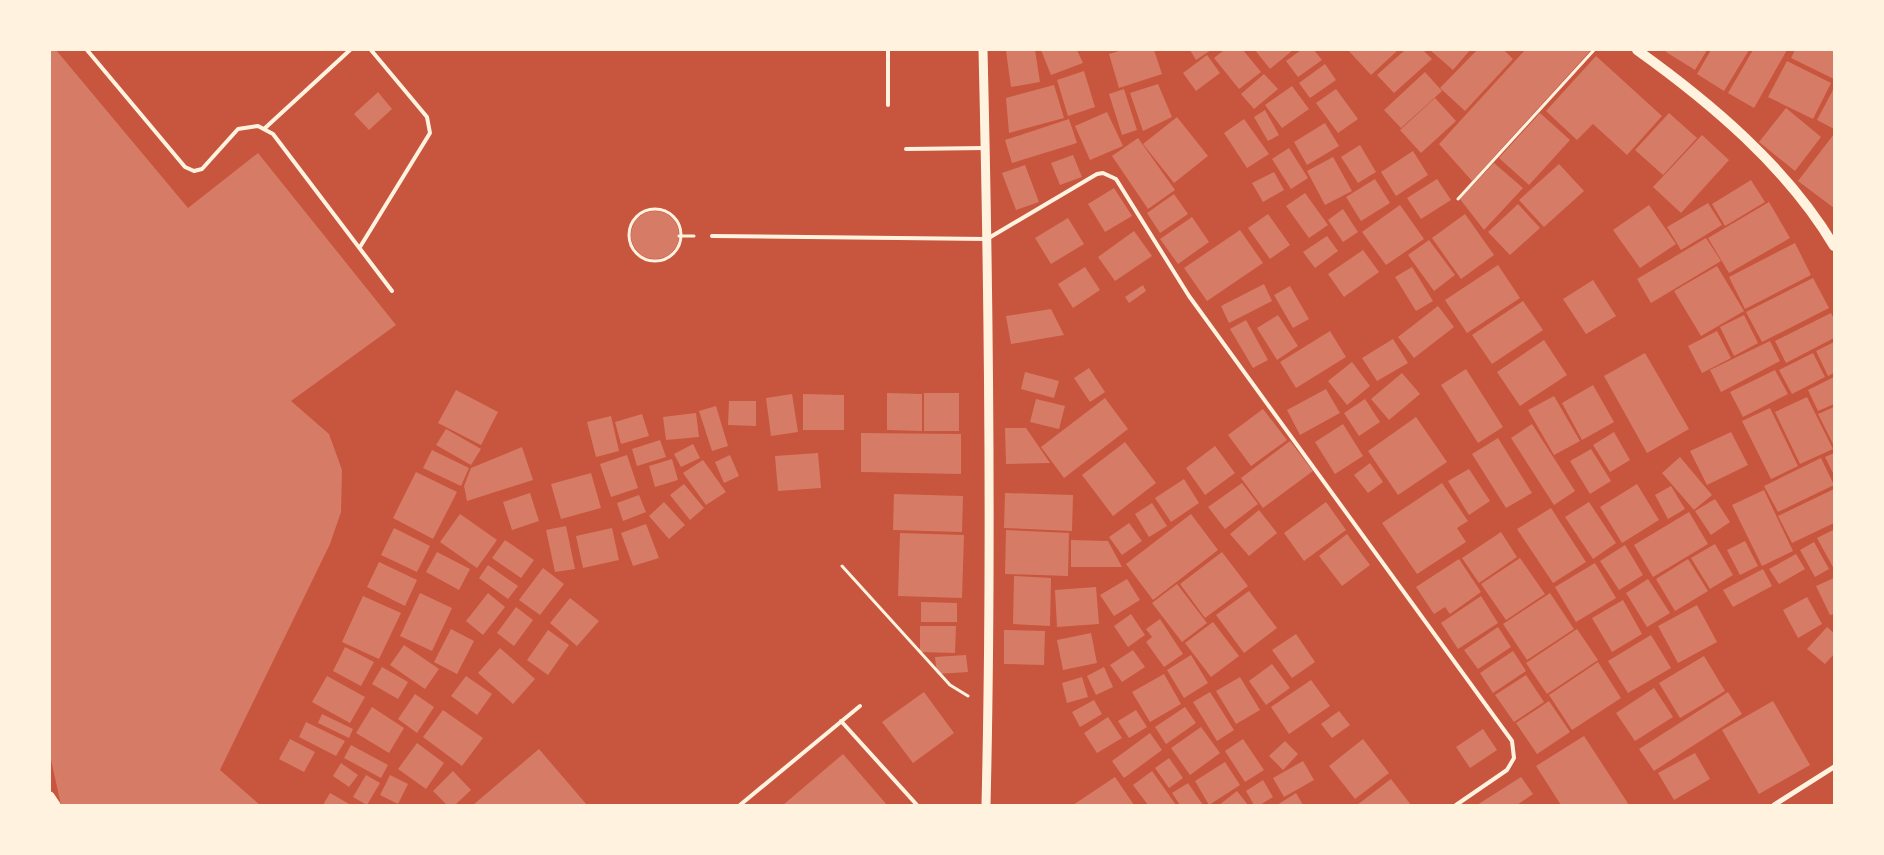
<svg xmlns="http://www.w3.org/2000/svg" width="1884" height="855" font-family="Barlow,sans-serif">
<rect width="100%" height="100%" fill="#c8553d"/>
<path fill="#d67c66" d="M50 50H56L188 208 258 153 396 325 291 401 329 434 342 470 341 512 330 544 220 770 260 805H61L50 755Z
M1015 50H1035L1040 82 1011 87 1006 51Z
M1041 50H1077L1083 63 1051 75Z
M1122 50H1154L1162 74 1119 88 1109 54Z
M1190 50H1211L1196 60Z
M1224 50H1243L1261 72 1239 89 1214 58Z
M1255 50H1293L1270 69Z
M1301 50H1314L1322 60 1298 77 1286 61Z
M1348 50H1398L1371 75Z
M1405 50H1423L1432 59 1394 93 1377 75Z
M1430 50H1470L1453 70Z
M1477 50H1504L1513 59 1465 111 1440 88Z
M1525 50H1591L1472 181 1439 144Z
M1667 50H1707L1695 70 1666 52Z
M1711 50H1749L1724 91 1697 74Z
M1753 50H1787L1754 108 1728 93Z
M1795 50H1834V79L1791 58Z
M1207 55 1220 73 1196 91 1183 73Z
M1596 56 1662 116 1627 155 1593 124 1577 140 1546 111Z
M1787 61 1831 83 1813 119 1768 97Z
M1325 64 1336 80 1310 98 1299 83Z
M1084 71 1095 107 1068 116 1057 80Z
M1425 72 1442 91 1401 128 1384 110Z
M1264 74 1278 89 1254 109 1241 94Z
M1158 84 1172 117 1143 131 1130 93Z
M1054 85 1064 118 1009 133 1006 98Z
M1292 86 1309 109 1282 128 1265 105Z
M1834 88V129L1817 120Z
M1124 89 1137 130 1122 135 1109 94Z
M1336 89 1358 119 1338 133 1316 103Z
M378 92 392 109 369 130 354 114Z
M1435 98 1456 121 1421 153 1400 130Z
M1786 108 1821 137 1795 171 1759 142Z
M1265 110 1279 135 1268 141 1254 117Z
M1107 112 1123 146 1090 160 1075 126Z
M1540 113 1570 140 1529 185 1499 158Z
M1669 113 1697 138 1663 175 1635 150Z
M1177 117 1208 156 1174 183 1143 144Z
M1069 119 1077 143 1012 163 1005 140Z
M1244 119 1269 154 1247 168 1224 133Z
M1325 123 1339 146 1307 165 1294 142Z
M1834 134V208L1798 181Z
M1702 135 1729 160 1681 213 1653 187Z
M1138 138 1175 190 1148 209 1112 156Z
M1360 145 1376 172 1358 183 1341 157Z
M1289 148 1308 178 1291 189 1272 159Z
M1413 151 1428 175 1396 196 1381 172Z
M1073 155 1082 177 1060 185 1051 163Z
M1333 157 1352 191 1325 205 1307 171Z
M1494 163 1523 188 1484 230 1460 199Z
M1559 164 1584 191 1544 227 1519 200Z
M1025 165 1039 202 1016 210 1002 173Z
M1274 172 1284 190 1263 202 1252 183Z
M1375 179 1390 203 1361 221 1346 197Z
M1437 179 1451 200 1421 219 1407 198Z
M1751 180 1765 202 1725 226 1712 204Z
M1114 188 1132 216 1105 232 1088 204Z
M1305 193 1328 225 1309 238 1286 206Z
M1174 194 1188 214 1160 233 1147 213Z
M1769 202 1790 238 1729 273 1708 238Z
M1708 203 1722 225 1681 250 1667 227Z
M1518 204 1540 228 1510 255 1488 232Z
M1400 205 1424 239 1386 265 1362 232Z
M1649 205 1676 244 1640 268 1613 230Z
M1343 209 1358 232 1343 242 1328 220Z
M631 235a24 24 0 1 1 48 0a24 24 0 1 1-48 0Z
M1268 214 1290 245 1270 259 1248 228Z
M1465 214 1494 255 1461 279 1432 238Z
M1192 217 1209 242 1178 264 1160 239Z
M1068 218 1084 244 1051 264 1035 238Z
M1240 230 1263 263 1207 301 1184 268Z
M1134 231 1152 256 1115 281 1098 257Z
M1327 236 1338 251 1315 268 1303 252Z
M1706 238 1721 261 1651 303 1637 279Z
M1429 240 1455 275 1434 291 1408 255Z
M1795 243 1811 275 1745 309 1729 277Z
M1363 250 1379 272 1344 297 1328 274Z
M1498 265 1520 298 1467 333 1445 300Z
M1717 266 1744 311 1701 336 1674 291Z
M1085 267 1100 290 1073 308 1058 284Z
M1412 267 1433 301 1416 311 1395 277Z
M1813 278 1829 308 1762 342 1746 312Z
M1593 280 1616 316 1586 334 1563 299Z
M1264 284 1272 301 1229 323 1221 306Z
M1143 285 1146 291 1129 303 1125 297Z
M1290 286 1309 319 1293 328 1274 295Z
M1523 301 1543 330 1492 364 1472 335Z
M1438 306 1454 327 1414 358 1398 337Z
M1051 309 1064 335 1011 344 1006 316Z
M1831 313 1834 319V338L1786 363 1775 341Z
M1278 315 1298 346 1277 360 1257 328Z
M1744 315 1758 343 1734 356 1720 327Z
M1246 320 1268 360 1253 368 1230 329Z
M1330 331 1346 357 1296 388 1280 362Z
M1717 331 1731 358 1702 373 1688 346Z
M1393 339 1408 363 1377 381 1362 358Z
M1544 340 1567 375 1520 406 1497 372Z
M1770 341 1780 361 1721 392 1710 370Z
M1834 342V373L1828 376 1816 351Z
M1645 353 1689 429 1647 453 1604 376Z
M1813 353 1825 377 1792 394 1779 370Z
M1352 362 1370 386 1347 405 1328 381Z
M1089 368 1105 392 1090 402 1074 378Z
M1466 369 1503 427 1478 443 1441 385Z
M1775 370 1788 394 1743 417 1730 392Z
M1025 372 1059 381 1054 398 1021 389Z
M1402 373 1420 394 1389 420 1371 399Z
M1834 377V404L1818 411 1808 390Z
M1593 385 1614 422 1582 440 1562 403Z
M1326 389 1340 413 1300 435 1287 410Z
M456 390 498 412 481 445 438 423Z
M887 393 922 394V431L887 430Z
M924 393H959V431H924Z
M792 394 798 432 771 436 766 398Z
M803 394 844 395V430H803Z
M1554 396 1580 441 1554 455 1528 410Z
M1807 397 1833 449 1800 464 1775 412Z
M1105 398 1128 429 1064 478 1041 447Z
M1036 399 1065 406 1059 429 1030 422Z
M1365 399 1380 422 1359 436 1344 413Z
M729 401H756V426L728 425Z
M716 406 728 446 712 451 699 411Z
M1834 407V446L1818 414Z
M1770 408 1798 466 1771 479 1742 421Z
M1263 409 1287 440 1251 466 1228 435Z
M696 413 699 437 666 440 663 417Z
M642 414 649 436 621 444 615 422Z
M611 416 619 451 596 457 587 422Z
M1416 417 1447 462 1398 495 1368 451Z
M1343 424 1363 456 1335 474 1315 442Z
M1532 424 1575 491 1554 505 1511 438Z
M1005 428H1026L1050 463 1006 464Z
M446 429 481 449 471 465 436 445Z
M1614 432 1630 460 1610 472 1593 445Z
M1731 432 1748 465 1707 485 1690 451Z
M861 433 961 434V474L861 472Z
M1498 438 1532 493 1506 508 1472 454Z
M660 440 666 457 637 466 632 449Z
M1290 441 1313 471 1263 508 1241 478Z
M1125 442 1156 483 1113 516 1082 475Z
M693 444 700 458 681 467 674 454Z
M1215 446 1235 473 1205 495 1186 468Z
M522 447 533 480 467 501 464 486 471 468Z
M1591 449 1611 481 1590 494 1570 461Z
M432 450 469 468 461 486 423 468Z
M818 453 821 488 778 491 775 456Z
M1834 453V475L1825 457Z
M627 455 638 488 611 497 600 464Z
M730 455 739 476 724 483 715 462Z
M1680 457 1712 495 1694 510 1662 473Z
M1821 458 1834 485 1778 512 1764 486Z
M672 459 678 480 655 487 649 466Z
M703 460 726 492 706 505 683 473Z
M1370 463 1383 482 1368 493 1354 475Z
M1469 469 1490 501 1469 515 1448 481Z
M416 472 457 492 433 539 393 518Z
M591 473 601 508 561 519 551 484Z
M1184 479 1199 503 1171 522 1155 498Z
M1242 483 1258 504 1225 529 1208 507Z
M1442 483 1468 521 1457 528 1466 542 1417 574 1382 523Z
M684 484 704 508 690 520 670 495Z
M1637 484 1659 520 1622 543 1600 507Z
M1671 486 1685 509 1668 519 1655 495Z
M1834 489V523L1792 543 1778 516Z
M1764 490 1793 551 1762 566 1732 505Z
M530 493 539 521 512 530 503 502Z
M1005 493 1073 495 1072 531 1004 528Z
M894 494 963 496 962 532 893 530Z
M639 495 646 512 623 521 617 503Z
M1715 499 1730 522 1711 535 1695 511Z
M664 502 685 525 669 539 649 516Z
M1326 502 1346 530 1304 561 1284 533Z
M1589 502 1616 543 1593 559 1565 517Z
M1152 503 1167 526 1149 537 1135 514Z
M1551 508 1586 562 1553 583 1517 529Z
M1259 510 1277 533 1249 556 1230 534Z
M1689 512 1708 544 1653 577 1634 545Z
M460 514 497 540 477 568 440 542Z
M1191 514 1218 550 1153 600 1126 564Z
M1129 523 1142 541 1122 555 1109 537Z
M646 524 659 558 633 566 621 533Z
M566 526 575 569 555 572 546 530Z
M394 528 430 546 417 572 381 555Z
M612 528 619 560 583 568 576 536Z
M1006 530 1069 533 1068 576 1005 574Z
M1833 530 1834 531V569L1817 538Z
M1501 532 1517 557 1479 583 1462 558Z
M900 533 964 535 962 598 898 596Z
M1347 534 1370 565 1342 586 1319 556Z
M505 540 534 560 521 578 492 558Z
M1071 540 1108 541 1122 567H1071Z
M1745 541 1758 566 1740 575 1727 550Z
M1814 542 1829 569 1815 577 1800 550Z
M1715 544 1733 575 1710 589 1691 558Z
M1625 545 1643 575 1619 590 1600 561Z
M437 552 470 569 459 590 426 572Z
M1222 552 1248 586 1205 618 1180 584Z
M1796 554 1805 569 1779 584 1769 569Z
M1520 558 1545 594 1506 620 1481 584Z
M1459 559 1481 592 1450 614 1445 607 1434 614 1416 587Z
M1688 559 1708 591 1675 611 1656 579Z
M379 562 417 580 405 606 367 587Z
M1595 563 1616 598 1576 622 1555 587Z
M488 565 518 586 508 599 479 578Z
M543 568 564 584 540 615 519 600Z
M1763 569 1772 586 1733 607 1723 590Z
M1014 576 1051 578 1050 626 1013 624Z
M1834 578V614L1830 615 1816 586Z
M1127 579 1140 600 1114 616 1100 595Z
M1648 579 1670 613 1647 627 1626 593Z
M1177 584 1207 623 1182 642 1152 603Z
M1096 587 1099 624 1057 627 1055 590Z
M1249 591 1277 628 1244 653 1216 615Z
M420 593 452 608 432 651 400 636Z
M488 593 505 607 483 635 466 621Z
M1550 593 1574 629 1527 660 1503 624Z
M363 596 401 613 379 659 342 642Z
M1481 596 1498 623 1458 649 1441 623Z
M1807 597 1822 624 1798 638 1783 610Z
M570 598 599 621 577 646 550 623Z
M1623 600 1642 634 1612 652 1592 618Z
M921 602 957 603V622H921Z
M1697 605 1717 642 1678 663 1658 626Z
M516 607 533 620 514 646 497 633Z
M1131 614 1145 635 1128 647 1114 626Z
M1160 619 1183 654 1164 667 1146 642 1152 637 1146 629Z
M1213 622 1239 656 1211 677 1185 643Z
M920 626H956L955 653 920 652Z
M1498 627 1511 647 1478 669 1464 650Z
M1827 627 1834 633V654L1825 664 1807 649Z
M451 629 474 641 457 674 434 662Z
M1577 629 1598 660 1547 694 1526 663Z
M548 630 569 645 548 675 527 660Z
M1004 630 1045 631 1044 665 1004 664Z
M1091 633 1097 663 1063 670 1057 640Z
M1296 634 1315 662 1292 678 1272 650Z
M1651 635 1671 668 1628 693 1608 661Z
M404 645 439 669 425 689 390 665Z
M345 647 374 662 361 686 333 671Z
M500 648 535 679 513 704 478 673Z
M1133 650 1145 667 1122 682 1110 665Z
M1513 651 1526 671 1493 693 1480 673Z
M966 655 968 672 937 674 935 657Z
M1191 655 1208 683 1184 698 1167 670Z
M1704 656 1725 691 1680 718 1659 683Z
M1598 662 1621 698 1572 730 1549 695Z
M1272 664 1290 688 1266 705 1249 681Z
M382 667 408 682 398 699 372 684Z
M1104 667 1113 687 1096 695 1087 676Z
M1164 674 1181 704 1150 722 1132 692Z
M1526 675 1544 702 1514 722 1495 695Z
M327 676 365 697 350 723 312 702Z
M466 676 492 694 477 715 451 696Z
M1082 677 1088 697 1067 703 1062 683Z
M1240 677 1260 710 1236 724 1216 691Z
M1311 680 1330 706 1289 734 1271 707Z
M1654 688 1673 717 1635 741 1616 713Z
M924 692 954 733 913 763 882 722Z
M1210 692 1234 730 1217 741 1193 702Z
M1728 692 1742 714 1654 771 1639 749Z
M415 694 434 707 417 733 398 719Z
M1094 700 1102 714 1080 727 1072 712Z
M1549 701 1570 732 1537 754 1516 723Z
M1773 701 1810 765 1759 794 1722 730Z
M372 707 404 728 389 753 356 733Z
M1185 707 1196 723 1166 744 1155 727Z
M443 710 483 738 462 766 423 737Z
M1136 710 1147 727 1129 738 1118 721Z
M1339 711 1350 725 1332 738 1321 724Z
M322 714 353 729 349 738 318 723Z
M1108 717 1122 738 1097 753 1084 733Z
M306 722 345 741 336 756 299 737Z
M1201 727 1220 753 1190 775 1171 748Z
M1483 729 1497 750 1470 768 1456 747Z
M1150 733 1162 750 1124 778 1112 761Z
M1584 736 1629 805H1561L1536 766Z
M290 739 315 752 304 772 279 759Z
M1243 739 1264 770 1245 782 1225 751Z
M1363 739 1389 773 1355 799 1329 766Z
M1285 741 1298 754 1283 770 1269 756Z
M417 743 444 763 426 789 398 769Z
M351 745 388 765 381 778 344 758Z
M539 749 587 805H473Z
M1695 753 1710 779 1674 800 1658 773Z
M843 754 887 805H783Z
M1169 758 1183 778 1169 788 1155 768Z
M1303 761 1314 780 1284 797 1273 778Z
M1225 762 1240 785 1209 805 1195 781Z
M341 763 358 775 349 787 333 776Z
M453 771 471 790 455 805H447L433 791Z
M1152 771 1176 805H1148L1133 785Z
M366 775 380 783 367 805 353 797Z
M390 775 408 784 398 804 380 795Z
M1115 777 1134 805H1073Z
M1521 777 1533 794 1517 805H1477Z
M1391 779 1411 805H1357Z
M1263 780 1273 797 1260 805H1254L1246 791Z
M1188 783 1203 805H1180L1172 793Z
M1237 791 1248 805H1219Z
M330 793 351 805H323Z
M1296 793 1303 805H1277Z"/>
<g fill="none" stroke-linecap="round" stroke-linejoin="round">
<path stroke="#fff3e0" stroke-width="3" d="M1458 199 1594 50
M629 235a26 26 0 1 1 52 0a26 26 0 1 1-52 0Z
M679 236H694
M842 566 950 685 968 696"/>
<path stroke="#fff3e0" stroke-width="4" d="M87 50 185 167 194 171 202 169 238 129 258 126 273 134 392 291
M888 50V105
M264 129 350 50
M906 149 985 148
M712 236 987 239 1097 174 1103 173 1116 179 1189 296 1512 741 1514 758 1507 770 1456 805
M360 247 430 133 427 117 371 50
M841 721 917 805
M740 805 860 706"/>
<path stroke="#fff3e0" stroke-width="5" d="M1774 805 1834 767"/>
<path stroke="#fff3e0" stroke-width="9" d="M983 50C989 301 992 554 986 805
M50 796 56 805"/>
<path stroke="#fff3e0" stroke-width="10" d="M1637 50C1711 103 1787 167 1834 246"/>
</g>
<rect width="1884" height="855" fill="none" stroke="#fff3e0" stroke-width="102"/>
</svg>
